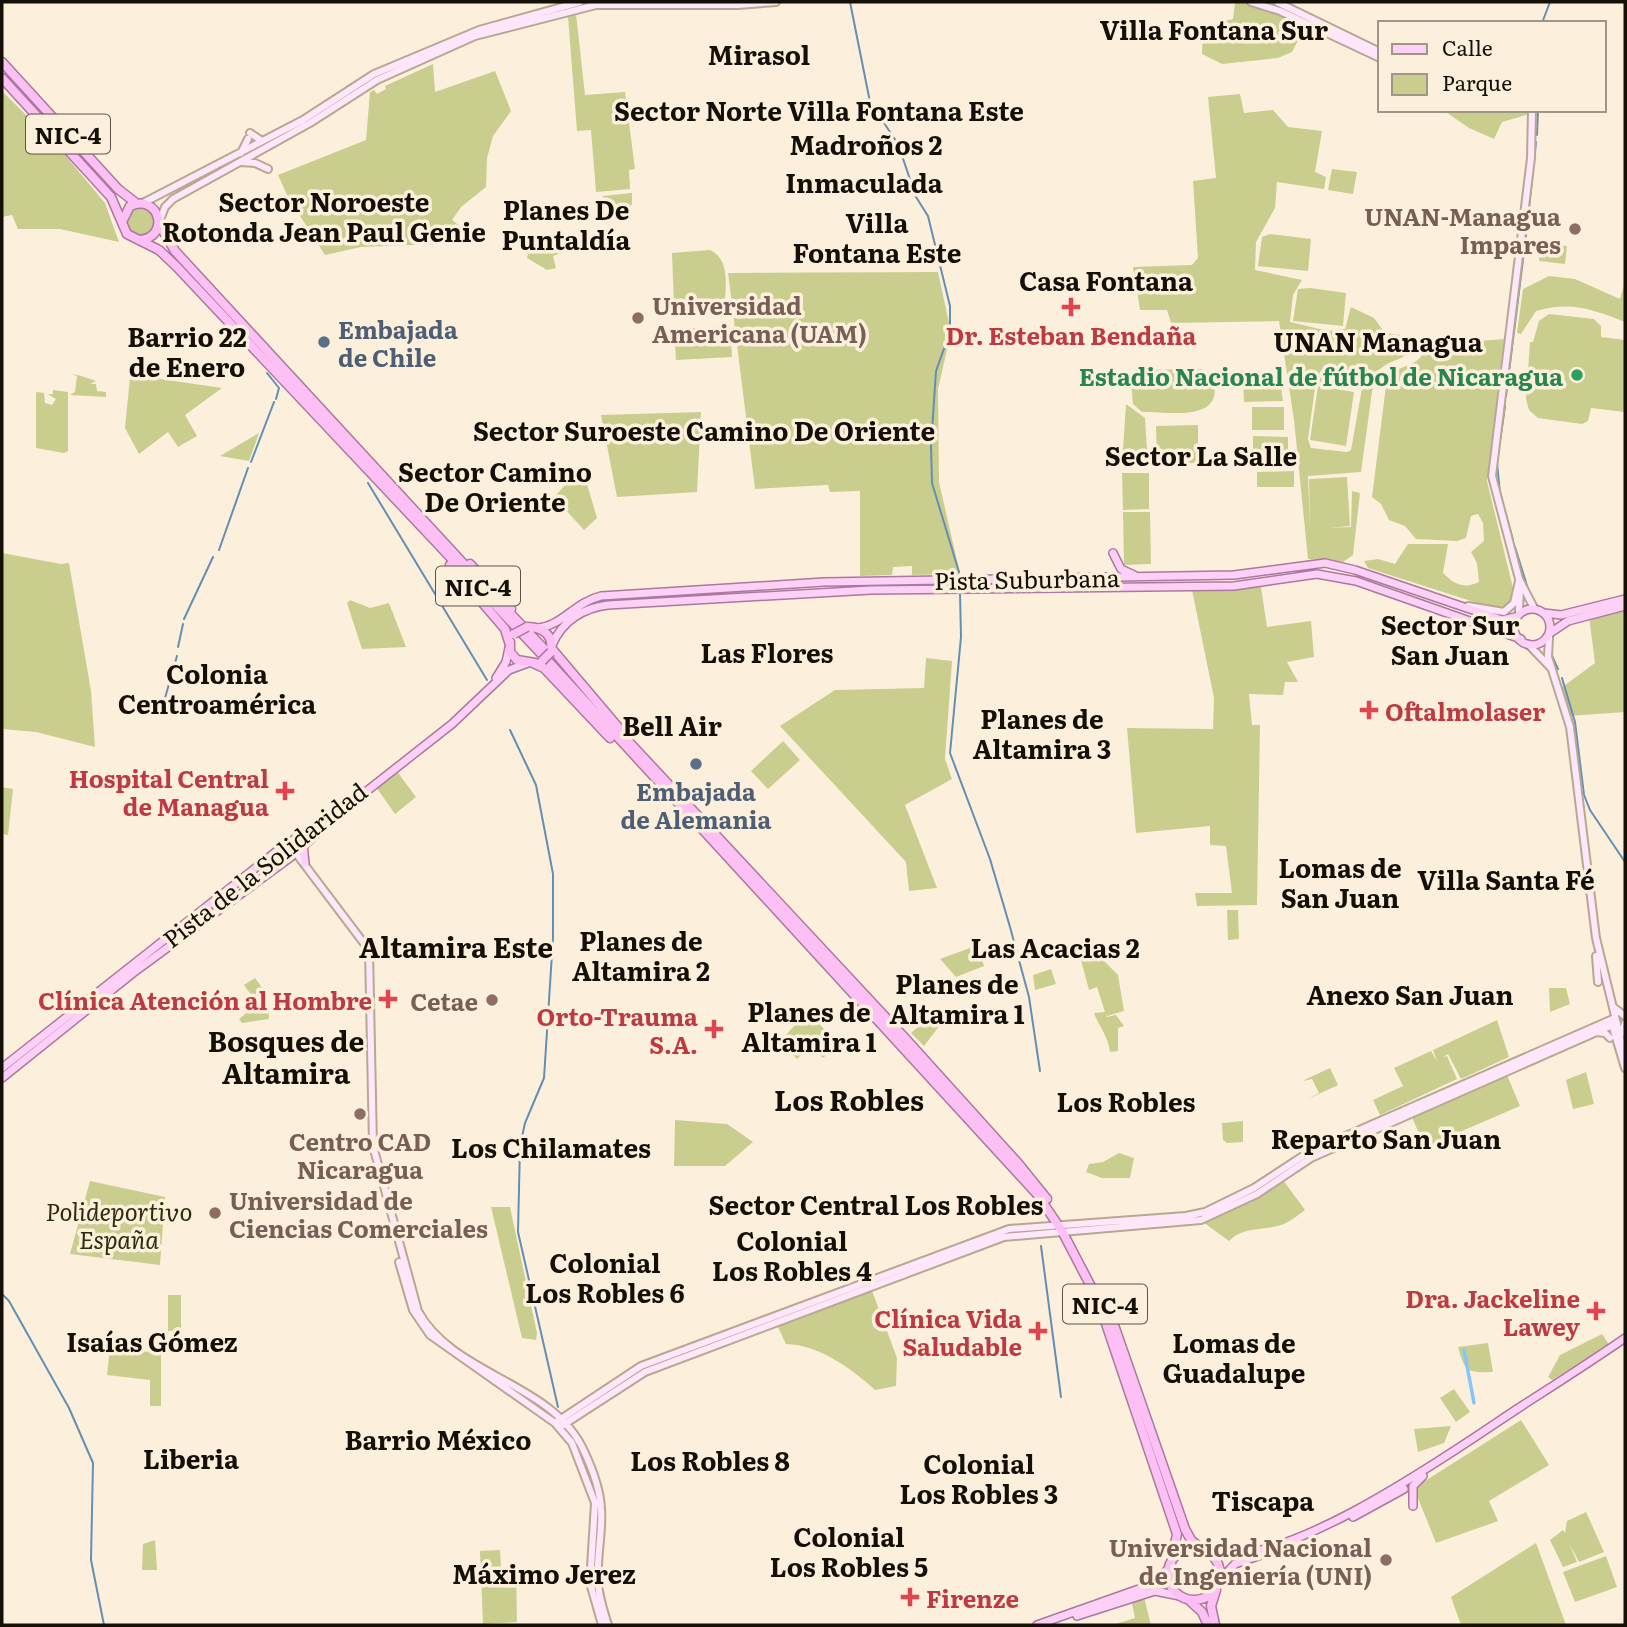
<svg xmlns="http://www.w3.org/2000/svg" width="1627" height="1627" font-family="Literata,serif">
<rect width="100%" height="100%" fill="#fcf0dd"/>
<path fill="#c9ce8e" fill-rule="evenodd" d="M1235 2 1261 4 1306 25 1292 52 1278 58 1222 64 1202 54 1203 30 1218 22 1233 19Z
M576 14 585 95 625 92 635 169 629 170 630 189 596 192 591 130 577 131 568 17Z
M433 64 435 92 495 71 511 111 493 136 487 158 486 187 461 207 452 220 470 234 464 244 448 234 437 244 361 247 325 255 288 197 278 175 366 140 370 92 374 90 377 94 386 89 385 86Z
M2 91 50 139 48 141 56 151 65 155 105 203 119 242 60 229H18L12 215 2 217Z
M1240 94 1244 113 1273 110 1288 127 1322 131 1315 172 1326 177 1324 189 1277 182 1275 208 1256 242 1255 270 1302 280 1293 295 1290 322 1328 331 1345 329 1351 307 1374 318 1385 333 1416 337C1412 366 1388 353 1374 377L1361 472 1308 476 1310 529 1309 479 1347 477 1350 526 1328 528 1351 527 1352 491 1360 493 1353 555 1343 562 1308 559 1294 420 1279 321 1171 323 1167 310H1140L1133 267 1192 265 1198 258 1193 181 1216 178 1208 97ZM1330 377H1364L1351 450 1347 452 1311 448 1308 439 1315 388Z
M1443 110H1529V114L1502 122 1494 139 1469 128Z
M1332 169 1357 172 1353 194 1328 190Z
M632 193V204L627 211 604 217 603 196Z
M127 222a14 14 0 1 1 28 0a14 14 0 1 1-28 0Z
M1270 234 1311 239 1308 271 1258 266 1262 237Z
M559 238 563 252 553 256 556 268 547 270 527 258 533 240Z
M1541 243 1567 246 1565 264 1539 261Z
M710 250C731 260 725 286 725 306L674 307 672 253Z
M938 272 951 332 938 389 939 482 960 574 912 575V566L893 567 892 575 860 576V491L830 492 828 485 755 489 728 273Z
M1549 276 1575 279 1620 299 1625 282V322C1592 309 1571 301 1536 311L1521 334 1517 333 1523 289Z
M1310 288 1346 293 1343 326 1293 321 1298 289Z
M1549 314 1594 319 1601 326V337L1625 340V412L1591 408 1588 421 1582 424 1538 418 1529 410 1526 399 1530 342H1533L1539 321Z
M730 326 732 357 676 360 674 329Z
M1429 337 1465 342 1504 339 1487 481 1514 592 1512 601 1499 610 1368 568 1364 561 1378 559 1395 564 1408 544H1448L1443 573C1455 585 1464 589 1479 582L1477 563 1471 552 1484 541 1483 523 1478 514 1471 516 1466 538 1457 541 1416 539 1405 526 1389 520 1381 504 1372 497 1387 378C1406 359 1422 371 1429 337Z
M131 367 154 378 222 388 185 415 197 436 178 447 168 432 139 454 125 428Z
M1202 369 1212 376C1228 423 1171 412 1142 412L1133 404 1131 383 1141 370Z
M71 374C80 375 87 378 96 381L90 384H96L97 391 106 392V397L70 395 75 392 77 376Z
M1279 374 1283 401 1244 402 1243 375Z
M1318 386 1354 392 1346 446 1310 440Z
M53 390 68 392V451L64 453 36 448V392L44 393 45 403 52 405 56 399 48 394H53Z
M1126 404 1145 418 1148 465H1122Z
M1252 407H1284V430H1252Z
M701 412 697 492 617 497 601 415Z
M1198 425V463L1157 464 1156 426Z
M259 433 249 461 220 456Z
M1253 436 1288 437V461H1253Z
M582 467 597 518 584 530 554 497Z
M1294 471V487H1257V472Z
M1122 473H1149V509L1123 510Z
M1123 512H1150L1151 564 1124 565Z
M2 553 61 564 69 563 91 691 95 747 36 732 2 729Z
M1261 587 1267 627 1311 621 1314 657 1287 662 1298 682H1285L1283 695 1249 694 1252 725H1260L1257 905 1197 906 1195 893H1232L1226 846 1210 845V826L1136 833 1127 728 1213 729 1214 698 1192 590Z
M350 600 370 608 389 603 406 647 362 649 347 603Z
M1625 606V712L1568 716 1561 688 1595 663 1589 616Z
M926 658 952 661 945 759 952 779 905 805 937 888 909 891 906 862 780 726 835 690 924 688Z
M783 741 800 760 768 789 751 771Z
M396 770 416 797 395 814 376 787Z
M2 787 13 789 8 835 2 834Z
M1227 910H1238L1239 939 1228 940Z
M978 945 984 966 956 977 940 959Z
M1095 952 1118 975 1124 1011 1107 1016 1105 1013 1107 1017 1116 1015 1124 1026 1118 1028V1051L1110 1052C1108 1035 1099 1027 1094 1013L1105 1012 1097 987 1089 990 1081 960 1084 959 1083 955Z
M1051 969 1056 984 1035 990 1033 975Z
M255 978 268 996 269 1019 242 1023 239 1019 249 1011 245 1006 254 999 244 985Z
M1549 988H1566L1570 1004 1550 1012Z
M940 1008 947 1016 924 1046 911 1033Z
M812 1016 838 1044 823 1058 811 1046 797 1059 780 1041 797 1023 802 1026Z
M1497 1020 1509 1057 1461 1079 1448 1054 1443 1057 1447 1056 1457 1079 1380 1115 1373 1100 1403 1086 1394 1068 1431 1051 1437 1061 1433 1050Z
M1330 1068 1338 1085 1306 1100 1319 1093 1312 1079 1302 1081Z
M1586 1072 1594 1104 1573 1109 1566 1080Z
M1507 1075 1520 1106 1425 1147 1411 1115Z
M675 1120 727 1124 753 1142 725 1166H674Z
M1243 1121V1142L1227 1143 1223 1140 1222 1123Z
M1119 1153 1134 1158 1130 1178H1102L1086 1172 1089 1164 1103 1162Z
M1283 1180 1305 1210C1298 1215 1290 1222 1281 1225 1262 1231 1244 1226 1229 1241L1203 1222 1259 1196Z
M90 1181 165 1197 160 1265 70 1254Z
M491 1207H510L537 1333 536 1340 522 1338Z
M871 1288 897 1358 896 1386 875 1390C851 1368 819 1345 786 1344L776 1323Z
M168 1295H181V1330L168 1331Z
M1602 1334 1610 1346 1552 1380 1548 1377 1560 1355Z
M1488 1343 1493 1372C1467 1373 1465 1372 1458 1347Z
M110 1348 161 1353V1406H150V1380L107 1375Z
M1454 1389 1470 1412 1456 1422 1440 1398Z
M1521 1420 1549 1465 1489 1501 1498 1521 1436 1543 1414 1488Z
M1451 1426 1444 1443 1418 1452 1414 1429Z
M1586 1512 1604 1552 1579 1562 1569 1543 1577 1562 1563 1567 1550 1540 1563 1530 1565 1533 1567 1521Z
M155 1540 157 1570H142L143 1544Z
M1536 1543 1566 1625H1461L1451 1597Z
M500 1550 501 1569 516 1568 517 1622 483 1624 480 1551Z
M1606 1556 1617 1587 1575 1602 1563 1572Z
M1144 1597 1151 1625H1112L1135 1618 1132 1604Z"/>
<g fill="none" stroke-linecap="round" stroke-linejoin="round">
<path stroke="#628fb2" stroke-width="2" d="M850 2 870 102 898 144 916 197 928 216 950 306V332L936 371 931 446 932 483 959 572
M1542 23 1550 2
M1537 135 1538 110
M1529 208 1536 142
M267 373 279 388 276 399
M1506 396 1528 219
M1500 441 1505 406
M251 462 274 402
M1497 463 1500 493 1513 540
M368 483 487 680
M1515 547 1528 589
M219 550 248 468
M960 593 961 637 950 753 990 859 1010 927 1029 997 1040 1071
M184 619 213 557
M178 647 183 624
M1552 656 1558 669
M1562 678 1575 722 1584 795 1590 810 1625 862
M165 698 177 656
M510 730 536 785 553 874V938L544 1078 525 1123 520 1146 518 1232 558 1407
M1041 1246 1061 1397
M2 1294 9 1301 69 1408 93 1463 91 1560 104 1625"/>
<path stroke="#84c6fc" stroke-width="3.5" d="M1464 1350 1474 1403"/>
<g stroke="#b7a892" stroke-width="10">
<path id="secondary" d="M1251 2 1280 11 1380 58
M1277 2 1380 52
M1532 110 1531 158 1492 476 1519 579 1534 608
M250 133 262 141
M241 153 248 139
M241 162 255 163 268 169
M143 203 303 120 374 74 479 30 580 2
M160 220 165 207 173 199 310 123 377 80 475 36 596 5H738L776 2
M1468 606 1504 612 1514 603 1519 581
M1519 612 1520 588
M1549 637 1548 657 1570 727 1596 938 1625 1057
M1528 644 1551 668
M295 852 369 950 373 1146 418 1311C453 1376 553 1382 584 1451 592 1468 600 1490 601 1508 603 1533 596 1558 598 1583 599 1598 604 1612 608 1625
M1596 956 1598 982
M1613 1007 1625 1016
M1611 1021 1625 1068
M1596 1032 1605 1033 1610 1038
M1620 1037 1625 1023
M399 1262 413 1310 430 1335 555 1423 572 1443 595 1503 590 1583 602 1625
M555 1423 641 1366 1009 1229 1186 1216 1205 1212 1254 1188 1309 1152 1615 1018
M560 1427 645 1372 1004 1237 1201 1220 1257 1194 1311 1158 1617 1023"/>
</g>
<g stroke="#ab789f" stroke-width="10">
<path id="primary" d="M1113 553 1121 569 1134 575
M1514 627a18 18 0 1 1 36 0a18 18 0 1 1-36 0Z
M1544 613 1561 615 1625 599
M537 628C561 627 575 602 601 596L824 582 1234 575 1325 563 1355 570 1502 620 1515 617
M1550 633 1568 621 1625 606
M552 645C562 621 583 608 608 605L871 590 1234 586 1317 574 1356 581 1521 639
M496 678 506 662 509 648
M303 844 305 863
M2 1068 282 847 322 822
M2 1078 133 973 291 857 349 805 452 724 509 670 528 663
M1413 1506V1486L1423 1476
M1353 1517 1404 1489
M1209 1553C1283 1572 1451 1453 1514 1411 1551 1387 1589 1363 1625 1338
M1219 1581 1235 1564 1298 1542
M1077 1616 1155 1591 1180 1596
M1037 1625 1153 1584 1169 1568"/>
</g>
<g stroke="#ab789f" stroke-width="11">
<path id="trunk" d="M2 62 118 189 136 203
M2 78 111 197 127 234 159 250 176 266 549 662 1037 1194 1062 1231 1098 1300 1177 1534 1171 1564
M122 222 130 206C160 193 171 238 139 240
M159 224 175 251 472 573
M470 564 511 609
M450 565 505 629 510 645
M505 608 549 654
M527 627C543 627 554 635 551 652
M510 642V652L517 660 535 663
M552 649 618 727
M533 663 544 668 610 738
M614 726 904 1037 1017 1162 1047 1199
M1114 1325 1185 1529 1191 1540 1203 1550
M1168 1574a26 26 0 1 1 52 0a26 26 0 1 1-52 0Z
M1190 1601 1202 1612 1208 1625
M1215 1625 1211 1606 1216 1590"/>
</g>
<use href="#secondary" stroke="#fee7fb" stroke-width="6"/>
<use href="#primary" stroke="#fdd0f7" stroke-width="7"/>
<use href="#trunk" stroke="#fcc0f4" stroke-width="8"/>
<g stroke="#ab789f" stroke-width="11" stroke-linecap="butt">
<path id="trunk-bridge" d="M514 634 527 627
M542 661 551 652"/>
</g>
<use href="#trunk-bridge" stroke="#fcc0f4" stroke-width="8"/>
</g>
<g fill="#8d6e63" stroke="#fcf0dd" stroke-width="2.5">
<circle cx="1575" cy="229" r="7"/>
<circle cx="638" cy="318" r="7"/>
<circle cx="492" cy="1000" r="7"/>
<circle cx="360" cy="1114" r="7"/>
<circle cx="215" cy="1213" r="7"/>
<circle cx="1386" cy="1560" r="7"/>
</g>
<g fill="#e0444e" stroke="#fcf0dd" stroke-width="2.5">
<path d="M1067.5 296.5h7v7h7v7h-7v7h-7v-7h-7v-7h7z"/>
<path d="M1365.5 699.5h7v7h7v7h-7v7h-7v-7h-7v-7h7z"/>
<path d="M281.5 780.5h7v7h7v7h-7v7h-7v-7h-7v-7h7z"/>
<path d="M384.5 988.5h7v7h7v7h-7v7h-7v-7h-7v-7h7z"/>
<path d="M710.5 1018.5h7v7h7v7h-7v7h-7v-7h-7v-7h7z"/>
<path d="M1592.5 1300.5h7v7h7v7h-7v7h-7v-7h-7v-7h7z"/>
<path d="M1034.5 1320.5h7v7h7v7h-7v7h-7v-7h-7v-7h7z"/>
<path d="M906.5 1586.5h7v7h7v7h-7v7h-7v-7h-7v-7h7z"/>
</g>
<g fill="#5c6f8a" stroke="#fcf0dd" stroke-width="2.5">
<circle cx="324" cy="342" r="7"/>
<circle cx="696" cy="764" r="7"/>
</g>
<circle fill="#2e9e5b" stroke="#fcf0dd" stroke-width="2.5" cx="1577" cy="375" r="7"/>
<g text-anchor="middle" dominant-baseline="central" stroke-width="7" stroke-linejoin="round" paint-order="stroke">
<g fill="#fcf0dd" stroke="#5a5247" stroke-width="2">
<rect x="26" y="114.5" width="84" height="39" rx="5"/>
<rect x="436" y="566.5" width="84" height="39" rx="5"/>
<rect x="1063" y="1284.5" width="84" height="39" rx="5"/>
</g>
<g font-size="23" font-weight="bold" fill="#140f07">
<text x="68" y="134">NIC-4</text>
<text x="478" y="586">NIC-4</text>
<text x="1105" y="1304">NIC-4</text>
</g>
<g font-size="24" font-weight="bold" fill="#785e54" stroke="#fcf0dd" text-anchor="end">
<text x="1561" y="215">UNAN-Managua<tspan x="1561" dy="28">Impares</tspan></text>
<text x="652" y="304" text-anchor="start">Universidad<tspan x="652" dy="28">Americana (UAM)</tspan></text>
<text x="478" y="1000">Cetae</text>
<text x="360" y="1140" text-anchor="middle">Centro CAD<tspan x="360" dy="28">Nicaragua</tspan></text>
<text x="229" y="1199" text-anchor="start">Universidad de<tspan x="229" dy="28">Ciencias Comerciales</tspan></text>
<text x="1372" y="1546">Universidad Nacional<tspan x="1372" dy="28">de Ingeniería (UNI)</tspan></text>
</g>
<g font-size="24" font-weight="bold" fill="#4e5e75" stroke="#fcf0dd" text-anchor="start">
<text x="338" y="328">Embajada<tspan x="338" dy="28">de Chile</tspan></text>
<text x="696" y="790" text-anchor="middle">Embajada<tspan x="696" dy="28">de Alemania</tspan></text>
</g>
<g font-size="24" font-weight="bold" fill="#be3a42" stroke="#fcf0dd" text-anchor="end">
<text x="1071" y="334" text-anchor="middle">Dr. Esteban Bendaña</text>
<text x="1385" y="710" text-anchor="start">Oftalmolaser</text>
<text x="269" y="777">Hospital Central<tspan x="269" dy="28">de Managua</tspan></text>
<text x="372" y="999">Clínica Atención al Hombre</text>
<text x="698" y="1015">Orto-Trauma<tspan x="698" dy="28">S.A.</tspan></text>
<text x="1580" y="1297">Dra. Jackeline<tspan x="1580" dy="28">Lawey</tspan></text>
<text x="1022" y="1317">Clínica Vida<tspan x="1022" dy="28">Saludable</tspan></text>
<text x="926" y="1597" text-anchor="start">Firenze</text>
</g>
<g font-size="24" font-weight="bold" fill="#27864d" stroke="#fcf0dd" text-anchor="end">
<text x="1563" y="375">Estadio Nacional de fútbol de Nicaragua</text>
</g>
<g font-size="24" fill="#140f07" stroke="#fcf0dd">
<text transform="translate(1027 578) rotate(-1)">Pista Suburbana</text>
<text transform="translate(264 864) rotate(-38)">Pista de la Solidaridad</text>
</g>
<g font-size="24" font-style="italic" fill="#2c2e0b" stroke="#fcf0dd">
<text x="119" y="1210">Polideportivo<tspan x="119" dy="28">España</tspan></text>
</g>
<g font-size="26" font-weight="bold" fill="#140f07" stroke="#fcf0dd">
<text x="1214" y="28">Villa Fontana Sur</text>
<text x="759" y="53">Mirasol</text>
<text x="819" y="109">Sector Norte Villa Fontana Este</text>
<text x="866" y="143">Madroños 2</text>
<text x="864" y="181">Inmaculada</text>
<text x="324" y="200">Sector Noroeste<tspan x="324" dy="30">Rotonda Jean Paul Genie</tspan></text>
<text x="566" y="208">Planes De<tspan x="566" dy="30">Puntaldía</tspan></text>
<text x="877" y="221">Villa<tspan x="877" dy="30">Fontana Este</tspan></text>
<text x="1106" y="279">Casa Fontana</text>
<text x="187" y="335">Barrio 22<tspan x="187" dy="30">de Enero</tspan></text>
<text x="1378" y="340">UNAN Managua</text>
<text x="704" y="429">Sector Suroeste Camino De Oriente</text>
<text x="1201" y="454">Sector La Salle</text>
<text x="495" y="470">Sector Camino<tspan x="495" dy="30">De Oriente</tspan></text>
<text x="1450" y="623">Sector Sur<tspan x="1450" dy="30">San Juan</tspan></text>
<text x="767" y="651">Las Flores</text>
<text x="217" y="672">Colonia<tspan x="217" dy="30">Centroamérica</tspan></text>
<text x="1042" y="717">Planes de<tspan x="1042" dy="30">Altamira 3</tspan></text>
<text x="672" y="724">Bell Air</text>
<text x="1340" y="866">Lomas de<tspan x="1340" dy="30">San Juan</tspan></text>
<text x="1506" y="878">Villa Santa Fé</text>
<text x="641" y="939">Planes de<tspan x="641" dy="30">Altamira 2</tspan></text>
<text x="1055" y="946">Las Acacias 2</text>
<text x="957" y="982">Planes de<tspan x="957" dy="30">Altamira 1</tspan></text>
<text x="1410" y="993">Anexo San Juan</text>
<text x="809" y="1010">Planes de<tspan x="809" dy="30">Altamira 1</tspan></text>
<text x="1126" y="1100">Los Robles</text>
<text x="1386" y="1137">Reparto San Juan</text>
<text x="551" y="1146">Los Chilamates</text>
<text x="876" y="1203">Sector Central Los Robles</text>
<text x="792" y="1239">Colonial<tspan x="792" dy="30">Los Robles 4</tspan></text>
<text x="605" y="1261">Colonial<tspan x="605" dy="30">Los Robles 6</tspan></text>
<text x="152" y="1340">Isaías Gómez</text>
<text x="1234" y="1341">Lomas de<tspan x="1234" dy="30">Guadalupe</tspan></text>
<text x="438" y="1438">Barrio México</text>
<text x="191" y="1457">Liberia</text>
<text x="710" y="1459">Los Robles 8</text>
<text x="979" y="1462">Colonial<tspan x="979" dy="30">Los Robles 3</tspan></text>
<text x="1263" y="1499">Tiscapa</text>
<text x="849" y="1535">Colonial<tspan x="849" dy="30">Los Robles 5</tspan></text>
<text x="544" y="1572">Máximo Jerez</text>
</g>
<g font-size="28" font-weight="bold" fill="#140f07" stroke="#fcf0dd">
<text x="456" y="946">Altamira Este</text>
<text x="286" y="1040">Bosques de<tspan x="286" dy="32">Altamira</tspan></text>
<text x="849" y="1099">Los Robles</text>
</g>
</g>
<rect width="1627" height="1627" fill="none" stroke="#140f07" stroke-width="7"/>
<rect x="1378" y="21" width="228" height="91" fill="#fcf0dd" stroke="#9f9687" stroke-width="2"/>
<rect x="1392" y="44" width="35" height="10" fill="#fdd0f7" stroke="#9f9687" stroke-width="2"/>
<text x="1442" y="56" font-size="21" fill="#140f07">Calle</text>
<rect x="1392" y="74" width="35" height="21" fill="#c9ce8e" stroke="#9f9687" stroke-width="2"/>
<text x="1442" y="91" font-size="21" fill="#140f07">Parque</text>
</svg>
